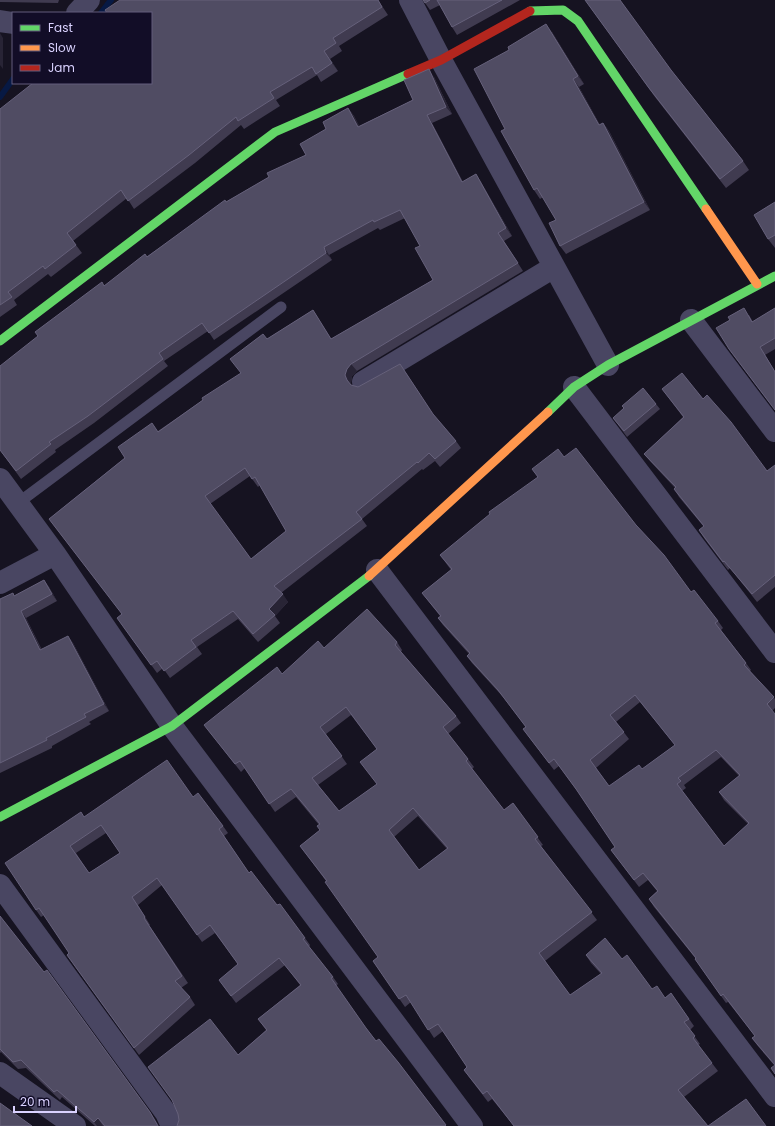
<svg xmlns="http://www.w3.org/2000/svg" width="775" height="1126" font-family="Poppins,sans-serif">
<rect width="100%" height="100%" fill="#161321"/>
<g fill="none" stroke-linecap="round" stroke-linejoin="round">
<path stroke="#071944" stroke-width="6" d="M101 13 111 0
M0 97 13 79"/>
<path stroke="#494662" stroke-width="11" d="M18 503 281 307"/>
<path stroke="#494662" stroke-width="22" d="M410 0 441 60 608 365
M77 13 89 0
M0 21 13 23
M691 320 775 431
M363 382 554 267
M574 387 775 652
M0 479 55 554 172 726 472 1126
M377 570 775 1096
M0 583 55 554
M0 885 166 1113 172 1126
M0 1073 75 1126"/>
<path stroke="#63d668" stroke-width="9" d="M530 11 563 10 578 21 706 209
M0 341 275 132 408 74
M548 412 574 387 608 365 775 276
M0 817 172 726 369 576"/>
<path stroke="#ff974d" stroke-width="9" d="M706 209 757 284
M369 576 548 412"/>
<path stroke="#b3261e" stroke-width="9" d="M408 74 441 60 530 11"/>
</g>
<path fill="#403b50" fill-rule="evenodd" d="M0 0H59L58 3 0 2Z
M120 0H378L388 15 339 46 342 51 330 59 338 71 321 82 317 75 276 100 280 106 244 129 241 125 195 163 134 209 127 198 73 241 82 253 51 277 48 274 14 300 17 305 0 317V109L151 83Z
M423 0H520L457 35 452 27 440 5 430 10Z
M585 0 671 70 743 161 749 170 726 188 655 97Z
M552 32 584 84 579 87 600 125 603 123 609 131 650 210 566 254 560 246 556 220 543 197 540 199 534 190 505 129 509 50Z
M434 77 452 114 432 123 463 182 476 174 481 182 512 236 504 241 523 271 357 371 352 376 351 383V385L358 387 400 364 434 416 456 441 461 448 440 467 435 461 423 470 422 469 362 519 367 526 281 593 288 602 275 616 280 623 258 642 238 619 197 647 202 654 170 678 163 668 157 673 117 618 122 614 49 519 158 431 241 374 267 339 313 310 331 339 433 280 420 246 405 218 380 230 378 228 329 255 332 260 214 340 208 331 164 361 168 366 94 423 55 450 56 452 21 479 0 450 104 286 226 202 269 177 306 155 326 129 348 108 354 116 359 126 413 100ZM250 476 258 487 260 485 286 531 251 559 210 504Z
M775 202V248L768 239Z
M775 308V349L765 355 775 371V410L729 349 730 320 749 315 753 322Z
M662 389 703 399 767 471 775 465V587L757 602 730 568 728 570 704 538 699 530 704 527 679 497 674 489 675 488 650 461 644 454 683 417Z
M656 404 660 409 627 437 613 418Z
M564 457 636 525 691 592 718 621 723 628 721 630 746 663 751 670 750 671 775 699V708L772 711 775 1074 774 1065 757 1045 752 1038 755 1036 728 1002 726 1003 695 959H696L654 907 649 899 657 891 648 880 639 887 611 850 615 847 578 792 559 766 554 770 523 729 526 727 503 697 472 663 467 656 469 654 443 625 438 618 440 616 422 593 451 570 440 555 538 477 532 469ZM640 702 675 745 642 769 609 786 596 768 629 739 616 722ZM721 757 739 776 719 792 724 800 748 824 724 846 682 791 686 788 684 785Z
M44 580 49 587 57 601 26 618 42 650 68 636 73 643 109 711 89 722 91 724 52 746V748L0 773V599L15 596Z
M397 642 402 650 401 652 456 716 461 723 448 734 468 759 474 767 472 769 504 810 513 803 543 845 541 846 597 920 545 961 570 995 601 974 591 963 586 955 622 959 652 989 665 998 671 993 694 1026 690 1030 700 1044 698 1045 718 1071 684 1097 708 1126H766H514L492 1099 488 1102 469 1077 464 1070 467 1067 443 1031 434 1038 411 1002 405 1007 373 961 378 957 326 881 300 846 320 830 319 825 296 797 275 812 245 768 241 772 204 725 282 674 324 648ZM351 715 377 749 360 762 377 784 339 811 318 785 347 764 326 734ZM418 816 447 849 419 870 394 837Z
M193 797 223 826 228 833 224 836 249 873 305 938 310 945 309 947 333 977 338 984 336 986 366 1028 376 1041 398 1062 446 1126H177L238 1055 266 1030 258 1019 300 985 285 965 236 1003 219 980 238 964 215 933 202 942 162 885 138 905 150 925H149L188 983 181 988 190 997 195 1005 139 1055 67 955 69 953 44 915 41 917 36 910 84 817ZM106 833 120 853 89 873 76 853Z
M0 916 150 1112 159 1126H95L62 1097 60 1100 26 1068 18 1069 1 1052 0 1053Z"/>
<path fill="#282435" d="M546 24 552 32 584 84 578 76Z
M0 33 3 38V69L0 65Z
M324 51 330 59 338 71 332 63Z
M429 69 434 77 452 114 446 107Z
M573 79 579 87 605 134 599 125Z
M348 108 354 116 364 134 358 127Z
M427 115 432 123 467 190 462 182Z
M603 123 609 131 650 210 644 202Z
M476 174 481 182 512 236 506 228Z
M324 247 329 255 332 260 326 253Z
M351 364 357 371 352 376 351 383 352 388 347 380 345 375 347 369Z
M44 580 49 587 57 601 52 594Z
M283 594 288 602 275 616 269 609Z
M21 611 26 618 45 658 40 650Z
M68 636 73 643 109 711 104 704Z
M150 1112 155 1119 159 1126H158Z
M98 1118 103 1126H97L94 1122Z"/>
<path fill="#504c63" stroke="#66617b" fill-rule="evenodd" d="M120 0H378L382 7 333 38 336 43 324 51 332 63 316 74 312 67 270 92 274 98 238 121 236 117 189 155 128 201 121 190 67 233 76 245 45 269 43 266 8 292 12 297 0 305V109L33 83H151V13H107L105 10Z
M423 0H430L425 3Z
M437 0H502L452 27Z
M585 0H620L671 70 743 161 720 179 649 88Z
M546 24 578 76 573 79 599 125 603 123 644 202 560 246 549 223 556 220 537 188 534 190 501 131 505 129 474 69 509 50 508 47Z
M429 69 446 107 427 115 462 182 476 174 506 228 498 233 518 263 351 364 347 369 345 375 347 380 351 385 358 387 400 364 433 414 456 441 435 459 429 453 418 463 417 462 356 512 362 519 274 586 283 594 269 609 275 615 253 634 233 611 191 640 196 647 164 671 157 661 151 665 117 618 122 614 49 519 125 458 118 447 152 423 158 432 203 400 202 398 241 373 230 359 263 334 267 339 313 310 331 339 433 280 415 248 420 246 400 210 374 222 373 220 324 247 326 253 209 333 202 323 159 353 163 359 88 416 49 442 51 444 16 471 0 450V366L38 336 35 332 102 282 104 286 145 254 147 257 225 200 226 202 269 177 267 173 306 155 300 144 326 129 323 122 348 108 358 127 413 100 404 80ZM245 468 252 479 255 477 286 531 251 559 205 496Z
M775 202V235L768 239 754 215Z
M744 308 752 322 775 308V338L760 347 775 372V410L729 349 716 328 730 320 728 317Z
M682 373 703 399 707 395 731 422 767 471 775 465V575L752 594 724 561 723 562 699 530 704 526 674 489 676 487 644 454 684 417 662 389Z
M643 388 656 404 624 431 613 418 624 408 622 406Z
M576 448 636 525 664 555 691 592 694 590 718 621 715 623 746 663 744 665 774 697 767 704 775 714V1074L771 1068 775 1065 752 1038 755 1036 723 994 721 996 695 959 696 958 649 899 658 891 643 873 634 880 611 850 615 847 576 789 554 759 549 763 523 729 526 727 498 690 467 656 470 653 438 618 441 616 422 593 452 569 440 555 490 514 489 512 538 477 532 469 558 449 564 457ZM635 695 675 745 642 769 639 765 609 786 590 760 624 732 610 715ZM716 750 740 775 719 792 749 823 724 846 677 784 681 781 678 778Z
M44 580 52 594 21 611 40 650 68 636 104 704 84 714 86 717 46 738 47 740 0 763V599L13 593 14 596Z
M367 609 397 642 395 645 456 716 443 727 468 759 466 761 504 810 513 803 538 837 535 839 592 912 539 953 570 995 602 973 586 955 605 938 622 959 627 955 652 989 657 986 665 998 671 993 689 1019 684 1022 695 1036 693 1038 712 1063 678 1090 708 1126 746 1099 766 1126H514L487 1091 483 1094 464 1070 467 1067 438 1024 428 1030 406 995 399 999 373 961 378 957 325 882 327 881 300 846 320 830 317 826 320 824 291 789 269 804 240 761 235 764 204 725 277 667 282 674 318 641 324 648ZM346 707 377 749 360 762 377 784 339 811 312 778 342 756 320 727ZM413 808 448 848 419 870 389 830Z
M167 760 193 797 198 793 223 826 219 829 249 873 251 871 277 905 280 904 305 938 303 939 333 977 331 978 366 1028 376 1041 379 1039 398 1062 446 1125 445 1126H177L179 1120 178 1114 172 1100 148 1067 210 1019 238 1055 267 1030 258 1019 301 985 279 958 231 996 219 980 238 964 210 925 197 935 157 878 132 897 145 917 144 918 182 976 175 981 190 997 134 1048 67 955 69 953 39 908 36 910 5 863 81 812 84 817ZM101 825 120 853 89 873 70 846Z
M0 916 44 972 47 970 150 1112 158 1126H105L98 1118 94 1122 57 1090 54 1092 21 1060 13 1062 0 1049Z
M0 1103 32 1126H0Z"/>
<rect x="12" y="12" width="140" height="72" fill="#120d27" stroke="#625c7d"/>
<rect x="20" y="25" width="20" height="6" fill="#63d668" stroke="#625c7d"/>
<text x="48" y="32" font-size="12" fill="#dad2ff">Fast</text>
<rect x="20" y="45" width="20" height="6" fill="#ff974d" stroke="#625c7d"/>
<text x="48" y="52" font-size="12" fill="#dad2ff">Slow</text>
<rect x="20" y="65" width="20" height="6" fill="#b3261e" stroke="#625c7d"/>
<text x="48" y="72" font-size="12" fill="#dad2ff">Jam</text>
<path d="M14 1106v6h62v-6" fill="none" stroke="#dad2ff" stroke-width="2"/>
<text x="20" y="1106" font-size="12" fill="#dad2ff" stroke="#120d27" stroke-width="3" paint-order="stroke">20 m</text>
</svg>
